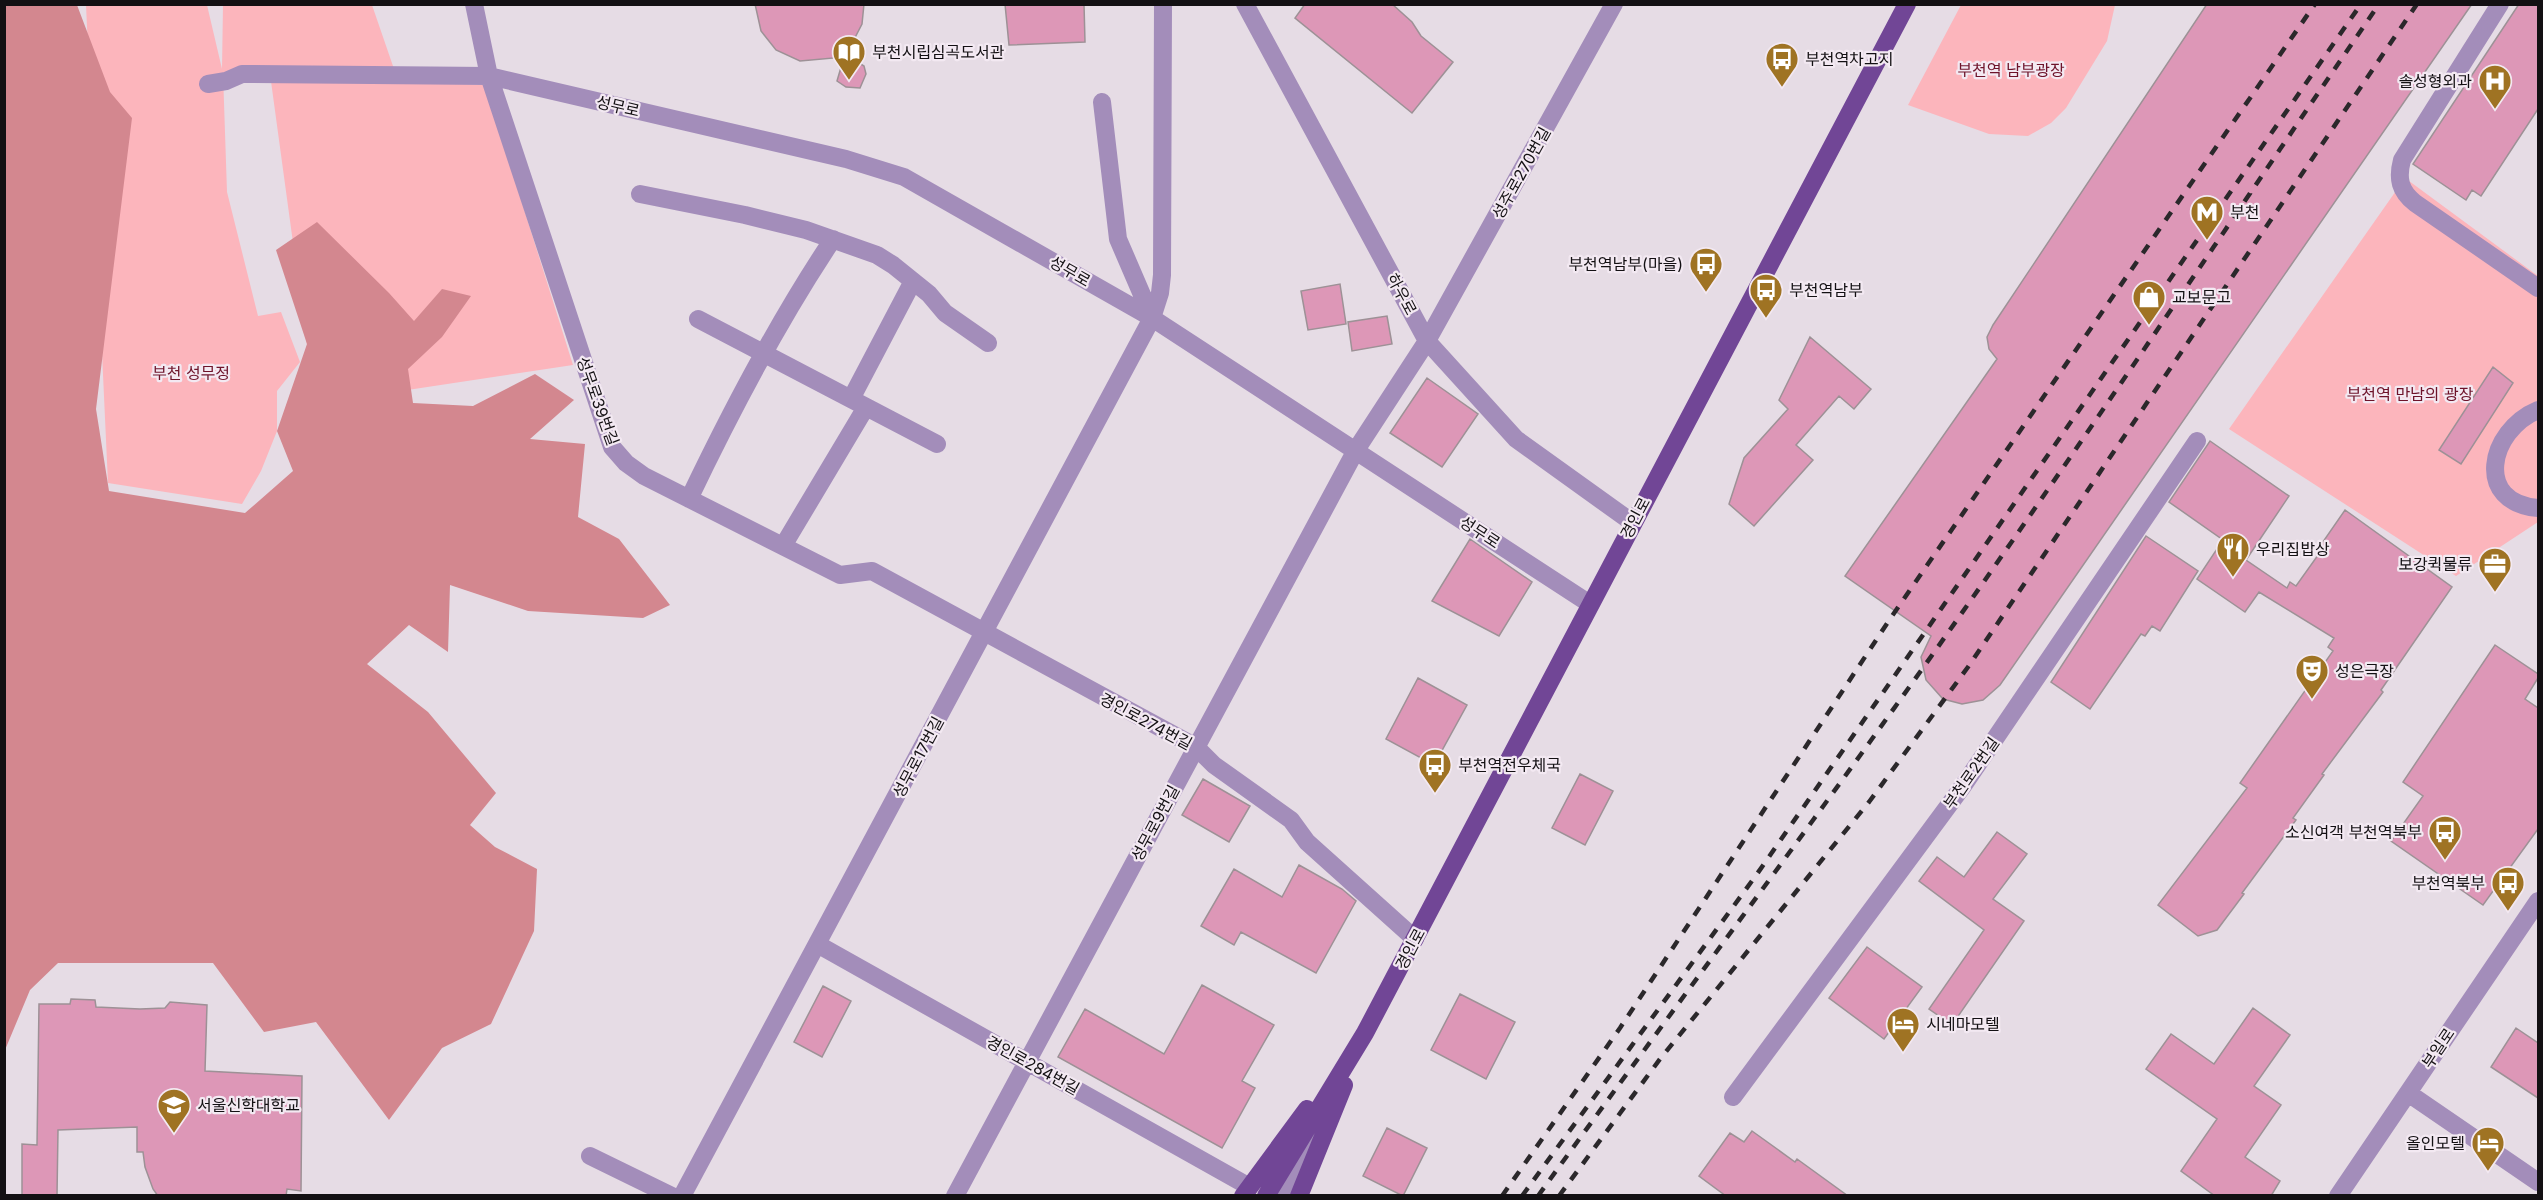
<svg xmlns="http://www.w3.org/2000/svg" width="2543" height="1200" font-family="Inter,'Noto Sans KR',sans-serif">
<rect width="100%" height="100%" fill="#e6dce5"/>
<path fill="#fcb5bc" d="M86 5H207L222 69 223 5H372L394 69 223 73 227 192 258 316 281 312 300 362 277 391V431L261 471 242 504 108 483Z
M1961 5V4L2115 5 2107 41 2066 108 2051 123 2028 136 1989 134 1908 105Z
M270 74 485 85 573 365 315 404Z
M2405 178 2538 276V522L2456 576 2229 429Z"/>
<path fill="#d3878f" d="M5 4 77 5 110 92 132 118 96 409 109 491 245 513 293 471 277 431 307 344 276 250 317 222 389 293 414 321 442 289 471 296 442 337 408 369 413 403 473 406 535 374 574 400 530 439 585 444 578 517 619 539 670 605 643 618 528 611 450 585 448 652 409 625 367 664 428 712 496 793 470 825 495 847 537 869 534 931 491 1024 442 1048 389 1120 316 1022 264 1032 213 963H58L30 990 5 1050Z"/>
<path fill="#dd97b7" stroke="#9d9196" stroke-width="1.5" d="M755 4H864L862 24 846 55 864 66 866 74 860 88 846 87 837 81 844 57 800 61 776 50 761 31Z
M1005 4H1084L1085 42 1009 45Z
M1305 4H1392L1412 22 1421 36 1453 62 1412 113 1295 18Z
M2207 4H2472L2000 685 1983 700 1962 704 1943 699 1926 680 1921 657 1931 636 1845 576 1997 359 1989 349 1987 337 1993 325Z
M2519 4H2538V109L2481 196 2472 190 2466 200 2413 164Z
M1340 284 1346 324 1308 330 1301 291Z
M1387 316 1392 344 1352 351 1348 322Z
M1810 337 1871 389 1854 409 1839 396 1796 445 1813 460 1754 526 1729 504 1744 458 1788 409 1779 400Z
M2493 367 2513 383 2461 464 2439 450Z
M1427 378 1478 414 1442 467 1390 433Z
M2210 441 2289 496 2246 560 2287 588 2290 582 2296 586 2321 551 2318 549 2345 510 2452 587 2381 690 2383 692 2322 774 2324 775 2293 818 2296 820 2242 893 2244 894 2217 930 2198 936 2158 905 2247 788 2240 783 2333 651 2328 647 2334 638 2259 592 2245 612 2197 579 2223 540 2169 502Z
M2146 536 2198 571 2160 631 2152 626 2145 636 2141 634 2090 709 2051 682Z
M1470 539 1532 582 1499 636 1432 601Z
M2495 645 2538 674V678L2525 699 2538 708V829L2483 905 2391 841 2423 796 2403 782Z
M1418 678 1467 705 1434 765 1386 739Z
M1580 774 1613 791 1585 845 1552 828Z
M1203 779 1250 806 1229 842 1182 815Z
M1997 832 2027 854 1993 899 2024 921 1952 1025 1929 1009 1984 930 1919 881 1937 857 1964 877Z
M1299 865 1342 889 1356 901 1316 973 1241 932 1234 945 1201 926 1234 869 1282 897Z
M1867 947 1922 987 1884 1039 1829 998Z
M1202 985 1274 1025 1242 1081 1255 1088 1222 1148 1058 1057 1085 1009 1164 1054Z
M823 986 851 1001 822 1057 794 1042Z
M1460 994 1515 1022 1486 1079 1431 1050Z
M71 999 95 1000 96 1007 140 1009 165 1008 170 1002 207 1005 205 1071 302 1076 301 1191 287 1189 286 1196H158L153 1189 145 1167 143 1152H137V1127L58 1130 57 1196H22V1144L37 1145 39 1004H70Z
M2253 1008 2290 1035 2254 1086 2281 1105 2245 1157 2280 1181 2271 1196H2215L2181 1171 2217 1119 2146 1069 2171 1034 2214 1064Z
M2516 1028 2538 1043V1098L2491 1067Z
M1387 1128 1427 1148 1403 1196 1363 1176Z
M1752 1131 1795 1162 1797 1159 1848 1196H1726L1699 1176 1730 1133 1744 1142Z"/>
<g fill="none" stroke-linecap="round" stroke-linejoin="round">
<path stroke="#a38dba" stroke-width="18" d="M474 4 489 76 612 447 626 463 644 476 840 575 872 571 1196 747 1214 765 1291 820 1307 842 1415 939
M1245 4 1427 341 1516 439 1633 523
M2500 4 2402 160C2397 179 2400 191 2415 203L2538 288
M208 84 226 81 242 74 489 76 846 159 904 177 1152 318 1590 604
M1102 102 1118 239 1152 318
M640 194 745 215 806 230 877 255 893 265 929 294 945 313 988 343
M698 319 937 444
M851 399 913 281
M2538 410C2488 431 2474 503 2538 508
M689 499C732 409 778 321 833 239
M783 546 866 407
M817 944 1248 1186
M2408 1093 2538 1182
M1733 1097 1963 786 2197 441
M590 1156 672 1196
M682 1196 1152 318 1160 293 1162 275 1163 4
M955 1196 1356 450 1427 341 1614 4
M1284 1196 1322 1119
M2338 1196 2538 901"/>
<path stroke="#714696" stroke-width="18" d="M1243 1196 1307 1109
M1266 1196 1365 1033 1907 4
M1299 1196 1344 1085"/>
<path stroke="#2b282b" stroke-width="4.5" stroke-dasharray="10 10" stroke-linecap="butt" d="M1502 1196 1620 1028 1892 616 2315 4
M1522 1196 1757 874 2361 4
M1538 1196C1670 1013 1805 834 1935 651 2086 438 2231 220 2379 4
M1559 1196 1660 1059 1869 802 1968 667 2417 4"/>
</g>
<defs>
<g id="library-pin" transform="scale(1.725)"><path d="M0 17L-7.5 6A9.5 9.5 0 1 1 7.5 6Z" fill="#9f7323" stroke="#f3e9f2"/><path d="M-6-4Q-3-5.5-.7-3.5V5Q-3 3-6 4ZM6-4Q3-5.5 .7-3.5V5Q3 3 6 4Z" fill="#fff"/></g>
<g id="bus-pin" transform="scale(1.725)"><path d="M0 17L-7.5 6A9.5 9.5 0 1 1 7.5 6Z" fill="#9f7323" stroke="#f3e9f2"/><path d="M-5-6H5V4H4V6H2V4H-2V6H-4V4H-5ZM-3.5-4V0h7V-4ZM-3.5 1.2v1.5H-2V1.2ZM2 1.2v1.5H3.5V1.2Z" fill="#fff"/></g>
<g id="hospital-pin" transform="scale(1.725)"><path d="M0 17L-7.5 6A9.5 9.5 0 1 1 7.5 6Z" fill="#9f7323" stroke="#f3e9f2"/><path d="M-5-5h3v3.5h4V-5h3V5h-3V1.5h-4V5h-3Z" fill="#fff"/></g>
<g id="metro-pin" transform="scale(1.725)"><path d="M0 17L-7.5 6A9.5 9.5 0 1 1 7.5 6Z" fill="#9f7323" stroke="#f3e9f2"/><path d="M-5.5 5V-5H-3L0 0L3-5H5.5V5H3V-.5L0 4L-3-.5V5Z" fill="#fff"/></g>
<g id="shop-pin" transform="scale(1.725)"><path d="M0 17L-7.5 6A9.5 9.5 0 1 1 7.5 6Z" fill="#9f7323" stroke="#f3e9f2"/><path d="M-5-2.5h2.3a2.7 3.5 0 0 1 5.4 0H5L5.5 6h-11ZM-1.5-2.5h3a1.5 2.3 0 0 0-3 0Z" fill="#fff"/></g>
<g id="restaurant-pin" transform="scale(1.725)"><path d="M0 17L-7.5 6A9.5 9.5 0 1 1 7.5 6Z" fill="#9f7323" stroke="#f3e9f2"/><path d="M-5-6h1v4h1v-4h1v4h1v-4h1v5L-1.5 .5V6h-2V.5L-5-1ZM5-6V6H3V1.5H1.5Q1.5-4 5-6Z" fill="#fff"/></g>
<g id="office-pin" transform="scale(1.725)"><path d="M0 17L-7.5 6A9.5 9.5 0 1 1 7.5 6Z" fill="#9f7323" stroke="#f3e9f2"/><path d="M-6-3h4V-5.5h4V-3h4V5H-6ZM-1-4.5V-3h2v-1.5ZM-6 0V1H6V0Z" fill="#fff"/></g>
<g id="theatre-pin" transform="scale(1.725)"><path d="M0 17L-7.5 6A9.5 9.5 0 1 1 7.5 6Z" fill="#9f7323" stroke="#f3e9f2"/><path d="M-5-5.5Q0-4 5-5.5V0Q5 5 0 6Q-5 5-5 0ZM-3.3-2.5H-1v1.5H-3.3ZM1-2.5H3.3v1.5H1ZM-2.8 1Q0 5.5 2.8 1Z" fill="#fff"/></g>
<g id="hotel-pin" transform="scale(1.725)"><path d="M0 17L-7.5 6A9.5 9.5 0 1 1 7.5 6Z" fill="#9f7323" stroke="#f3e9f2"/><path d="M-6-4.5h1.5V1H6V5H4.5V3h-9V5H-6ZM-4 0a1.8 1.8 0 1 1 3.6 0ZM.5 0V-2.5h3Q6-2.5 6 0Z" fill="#fff"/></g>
<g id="school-pin" transform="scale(1.725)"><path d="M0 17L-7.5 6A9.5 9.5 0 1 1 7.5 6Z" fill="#9f7323" stroke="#f3e9f2"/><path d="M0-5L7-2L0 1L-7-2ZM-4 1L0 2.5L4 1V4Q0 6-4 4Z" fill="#fff"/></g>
</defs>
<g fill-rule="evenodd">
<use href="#library-pin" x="849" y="52"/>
<use href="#bus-pin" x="1782" y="59"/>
<use href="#hospital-pin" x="2495" y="81"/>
<use href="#metro-pin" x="2207" y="212"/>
<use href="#bus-pin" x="1706" y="264"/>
<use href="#bus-pin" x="1766" y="290"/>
<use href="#shop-pin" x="2149" y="297"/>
<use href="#restaurant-pin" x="2233" y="549"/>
<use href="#office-pin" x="2495" y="564"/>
<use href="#theatre-pin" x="2312" y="671"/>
<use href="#bus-pin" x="1435" y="765"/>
<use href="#bus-pin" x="2445" y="832"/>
<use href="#bus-pin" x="2508" y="883"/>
<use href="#hotel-pin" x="1903" y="1024"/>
<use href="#school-pin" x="174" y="1105"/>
<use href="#hotel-pin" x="2488" y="1143"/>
</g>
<g text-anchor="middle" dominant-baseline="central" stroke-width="4.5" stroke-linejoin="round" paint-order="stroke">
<g font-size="16" fill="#131013" stroke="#f3e9f2" text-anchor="start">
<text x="872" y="52">부천시립심곡도서관</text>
<text x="1805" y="59">부천역차고지</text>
<text x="2472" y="81" text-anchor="end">솔성형외과</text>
<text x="2230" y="212">부천</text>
<text x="1683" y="264" text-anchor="end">부천역남부(마을)</text>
<text x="1789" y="290">부천역남부</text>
<text x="2172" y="297">교보문고</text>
<text x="2256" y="549">우리집밥상</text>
<text x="2472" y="564" text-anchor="end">보강퀵물류</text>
<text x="2335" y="671">성은극장</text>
<text x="1458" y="765">부천역전우체국</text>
<text x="2422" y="832" text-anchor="end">소신여객 부천역북부</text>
<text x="2485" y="883" text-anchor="end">부천역북부</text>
<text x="1926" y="1024">시네마모텔</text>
<text x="197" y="1105">서울신학대학교</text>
<text x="2465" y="1143" text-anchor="end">올인모텔</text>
</g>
<g font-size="16" fill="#6e132a" stroke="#f3e9f2">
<text x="2011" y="70">부천역 남부광장</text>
<text x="191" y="373">부천 성무정</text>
<text x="2410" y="394">부천역 만남의 광장</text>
</g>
<g font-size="16" fill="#131013" stroke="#f3e9f2">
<text transform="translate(618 106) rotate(13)">성무로</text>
<text transform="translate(1521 173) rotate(-61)">성주로270번길</text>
<text transform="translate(1070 271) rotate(30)">성무로</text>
<text transform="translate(1402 294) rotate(62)">하우로</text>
<text transform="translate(598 401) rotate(70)">성무로39번길</text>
<text transform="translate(1635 518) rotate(-62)">경인로</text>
<text transform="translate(1480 532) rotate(33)">성무로</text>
<text transform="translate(1146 721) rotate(28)">경인로274번길</text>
<text transform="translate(918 757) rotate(-62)">성무로17번길</text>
<text transform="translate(1971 773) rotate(-55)">부천로2번길</text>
<text transform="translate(1155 823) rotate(-62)">성무로9번길</text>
<text transform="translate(1410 949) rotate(-62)">경인로</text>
<text transform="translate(2438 1048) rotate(-56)">부일로</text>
<text transform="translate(1033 1065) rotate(29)">경인로284번길</text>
</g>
</g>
<rect width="2543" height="1200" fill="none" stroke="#131013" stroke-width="12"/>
</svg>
